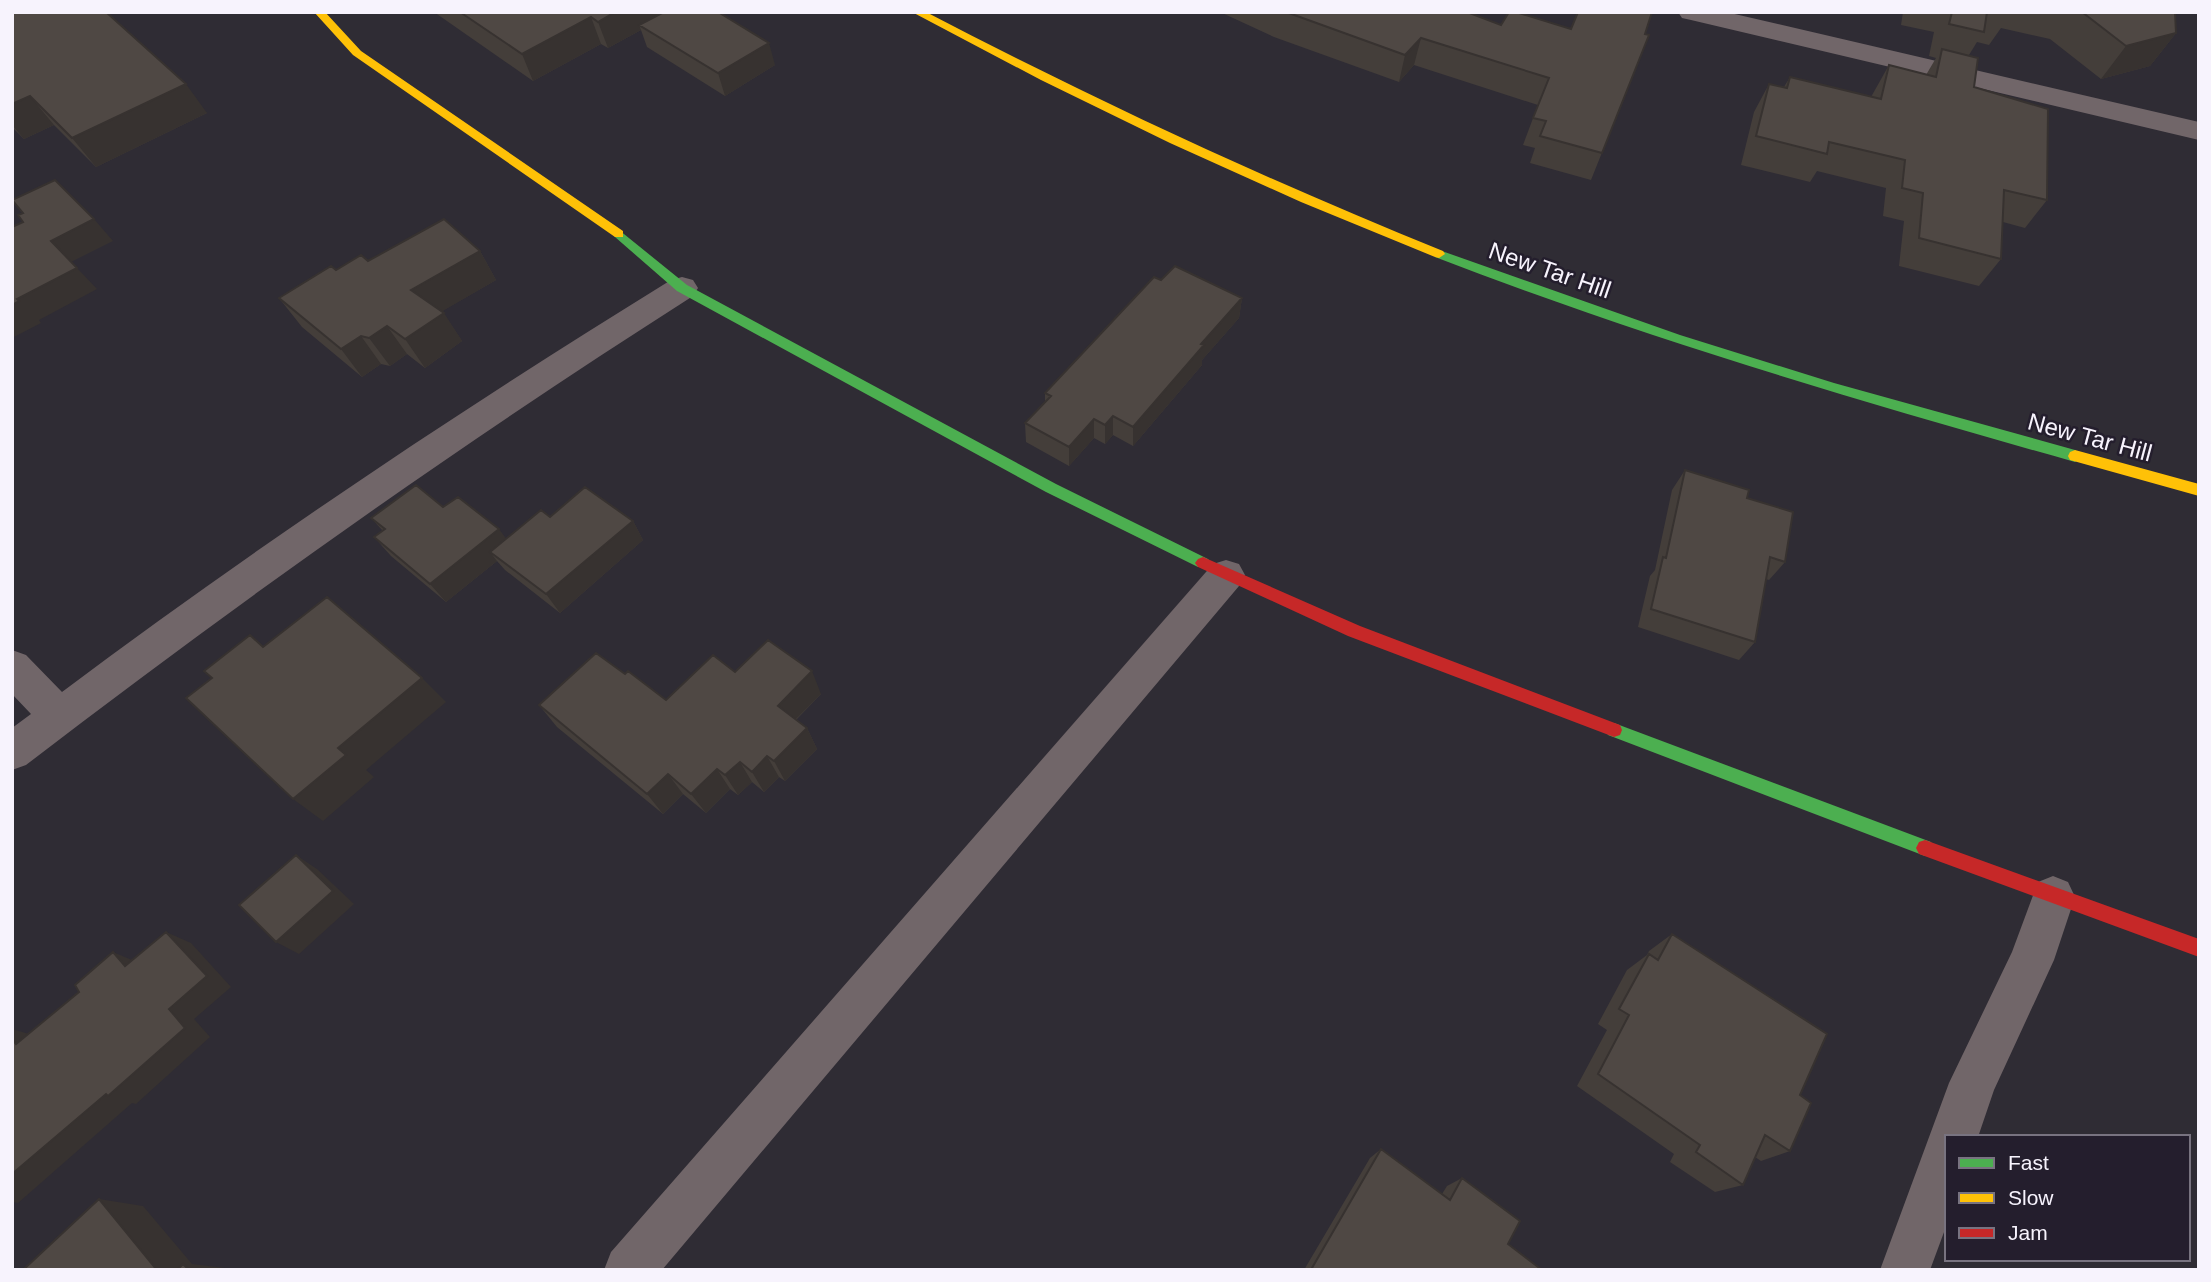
<svg xmlns="http://www.w3.org/2000/svg" width="2211" height="1282" font-family="Helvetica,sans-serif">
<rect width="100%" height="100%" fill="#2f2c34"/>
<g fill="none" stroke-linecap="round" stroke-linejoin="round">
<path fill="#716669" fill-rule="evenodd" d="M1678 12H1726L2199 122V140L1691 20 1682 18Z
M682 277 693 280 698 288 693 296C464 442 242 599 26 765L12 770V728L31 714 12 694V650L26 655 62 692C258 545 462 409 671 280Z
M1226 560 1239 564 1245 575 1239 586 662 1270H604L611 1252 1213 564Z
M2053 876 2068 882 2075 897 2054 960 1994 1090 1978 1137H1947V1224L1930 1270H1880L1949 1083 2012 952 2038 882Z"/>
<path fill="#4caf50" fill-rule="evenodd" d="M619 230 687 285 1056 484 1208 559 1211 563 1208 567H1198L1046 492 677 291 615 237 613 234Z
M1439 250 1680 335 1834 383 2075 450 2082 456 2075 462C1859 401 1644 338 1435 257V251Z
M1614 723 1931 842 1934 848 1931 854 1925 856 1608 735 1606 730 1608 725Z"/>
<path fill="#ffc107" fill-rule="evenodd" d="M314 12H325L361 51 623 231V237H615L353 55Z
M912 12H926C1095 100 1267 180 1443 251L1445 254 1439 258 1435 257 1301 202 1170 143 1041 80Z
M2075 450 2199 484V496L2070 460 2068 456 2070 452Z"/>
<path fill="#c62828" fill-rule="evenodd" d="M1203 557 1360 626 1620 725 1622 730 1620 735 1614 737 1348 636 1198 567 1195 563 1198 559Z
M1925 840 2199 939V957L1919 854 1916 848 1919 842Z"/>
</g>
<path fill="#443e3a" d="M12 12 207 113 96 167 54 125 24 139 12 127Z
M434 12H657L658 15 775 65 725 96 647 47 641 30 608 48 601 44 533 81Z
M1220 12H1467L1501 25 1649 35 1591 180 1530 163 1535 148 1523 145 1538 105 1414 65 1399 82 1274 37Z
M1903 12H2175L2176 33 2150 66 2101 79 2050 39 2001 28 1989 45 1977 42 1969 55 1974 87 2047 200 2025 228 2003 222 2001 259 1979 286 1899 266 1904 221 1883 216 1886 188 1817 171 1810 182 1741 165 1754 112 1769 84 1784 87 1790 77 1871 97 1889 65 1926 75 1936 58 1929 56 1934 32 1901 25Z
M480 251 496 280 442 311 462 341 425 368 407 354 390 366 381 364 362 377 302 327 279 298 336 270 368 261Z
M1161 280 1242 298 1239 318 1202 360V365L1133 446 1113 435 1105 444 1094 438 1069 466 1026 442 1025 423 1045 402V393Z
M1685 470 1747 498 1785 562 1769 580 1766 579 1755 642 1739 660 1638 627 1650 576 1655 570 1672 490Z
M443 507 506 539 550 517 633 521 643 540 560 613 505 570 497 561 446 602 391 556 374 537 383 531 371 518Z
M735 672 821 694 796 720 807 728 817 749 785 781 779 777 764 792 752 782 738 795 730 789 706 813 683 794 663 814 557 727 539 705 625 674 666 700Z
M1672 934 1800 1095 1790 1151 1761 1161 1755 1157 1743 1185 1715 1192 1670 1162 1674 1154 1577 1086 1607 1030 1598 1024 1627 970 1647 955 1649 951Z
M1381 1149 1442 1194 1447 1186 1462 1178 1508 1244 1542 1270H1304L1370 1158Z"/>
<path fill="#373230" d="M615 12H657L659 20 639 25 641 30 608 48 598 22Z
M591 17 601 44 533 81 522 54Z
M2176 33 2150 66 2101 79 2126 46Z
M1421 38 1414 65 1399 82 1405 55Z
M769 43 775 65 725 96 718 73Z
M186 84 207 113 96 167 72 138Z
M30 96 54 125 24 139 12 125V104Z
M94 219 113 241 71 262 51 241Z
M480 251 496 280 429 319 411 290Z
M77 268 97 289 39 320 41 323 12 338V305L17 299Z
M1242 298 1239 318 1202 360V365L1133 446V427L1201 344Z
M444 313 462 341 425 368 405 339Z
M387 326 407 354 390 366 369 338Z
M361 336 381 364 362 377 341 349Z
M1113 416V435L1105 444V425Z
M1094 419V438L1069 466V447Z
M633 521 643 540 560 613 546 594Z
M499 529 513 548 490 552 497 561 446 602 430 584Z
M812 671 821 694 788 727 778 706Z
M422 678 446 702 366 770 374 777 323 821 293 799 338 748Z
M807 728 817 749 785 781 774 761Z
M767 756 779 777 764 792 752 772Z
M740 762 752 782 738 795 725 775Z
M717 769 730 789 706 813 691 794Z
M668 774 683 794 663 814 647 794Z
M296 855 317 869 354 904 299 954 276 942Z
M166 932 191 943 231 987 194 1019 210 1037 136 1104 132 1103 18 1203 12 1202V1174L169 1009Z
M113 952 139 963 125 966Z
M12 1029 29 1034 16 1044 12 1039Z
M99 1199 143 1206 192 1264 225 1268 226 1270H157Z"/>
<path fill="#4f4844" stroke="#373230" stroke-width="2" d="M12 12H106L186 84 72 138 30 96 12 104Z
M460 12H615L598 22 591 17 522 54Z
M664 12H718L769 43 718 73 639 25Z
M1286 12H1467L1501 25 1509 12H1516L1571 29 1578 12H1652L1645 34 1649 35 1602 153 1540 136 1546 121 1533 118 1549 78 1421 38 1405 55Z
M1952 12H1987L1984 32 1949 24Z
M2082 12H2175L2176 33 2126 46Z
M1942 49 1978 58 1974 87 2048 109 2047 200 2004 190 2001 259 1919 238 1923 193 1902 188 1905 160 1829 142 1827 154 1756 136 1769 84 1787 88 1790 77 1881 99 1889 65 1936 77Z
M55 180 94 219 51 241 77 268 17 299 19 301 12 305V227L23 222 18 215 23 213 12 200Z
M444 219 480 251 411 290 444 313 405 339 387 326 369 338 361 336 341 349 279 298 331 266 336 270 361 255 368 261Z
M1175 266 1242 298 1201 344 1204 345 1133 427 1113 416 1105 425 1094 419 1069 447 1025 423 1051 396 1045 393 1154 277 1161 280Z
M1685 470 1749 490 1747 498 1793 512 1785 562 1770 557 1755 642 1651 609 1663 557 1666 558Z
M416 485 443 507 458 497 499 529 430 584 374 537 385 529 371 518Z
M585 487 633 521 546 594 490 552 541 510 550 517Z
M327 597 422 678 338 748 346 755 293 799 186 698 212 678 204 671 250 635 263 647Z
M768 640 812 671 778 706 807 728 774 761 767 756 752 772 740 762 725 775 717 769 691 794 668 774 647 794 539 705 596 653 625 674 628 671 666 700 713 655 735 672Z
M296 855 333 891 276 942 239 905Z
M166 932 207 976 169 1009 185 1028 108 1096 106 1094 12 1174V1039L16 1044 79 992 75 985 113 952 125 966Z
M1672 934 1827 1034 1800 1095 1811 1103 1790 1151 1765 1135 1743 1185 1696 1152 1700 1145 1598 1074 1629 1015 1619 1009 1649 954 1658 960Z
M1381 1149 1450 1200 1462 1178 1520 1221 1508 1244 1542 1270H1315L1312 1268Z
M99 1199 157 1270H23Z
M183 1264 189 1270H177Z"/>
<g text-anchor="middle" dominant-baseline="central" stroke-width="5" stroke-linejoin="round" paint-order="stroke">
<g font-size="24" fill="#f7f3fd" stroke="#241e2d">
<text transform="translate(1550 270) rotate(19)">New Tar Hill</text>
<text transform="translate(2090 437) rotate(15)">New Tar Hill</text>
</g>
</g>
<rect width="2211" height="1282" fill="none" stroke="#f7f3fd" stroke-width="28"/>
<rect x="1945" y="1135" width="245" height="126" fill="#241e2d" stroke="#787380" stroke-width="2"/>
<rect x="1959" y="1158" width="35" height="10" fill="#4caf50" stroke="#787380" stroke-width="2"/>
<text x="2008" y="1170" font-size="21" fill="#f7f3fd">Fast</text>
<rect x="1959" y="1193" width="35" height="10" fill="#ffc107" stroke="#787380" stroke-width="2"/>
<text x="2008" y="1205" font-size="21" fill="#f7f3fd">Slow</text>
<rect x="1959" y="1228" width="35" height="10" fill="#c62828" stroke="#787380" stroke-width="2"/>
<text x="2008" y="1240" font-size="21" fill="#f7f3fd">Jam</text>
</svg>
